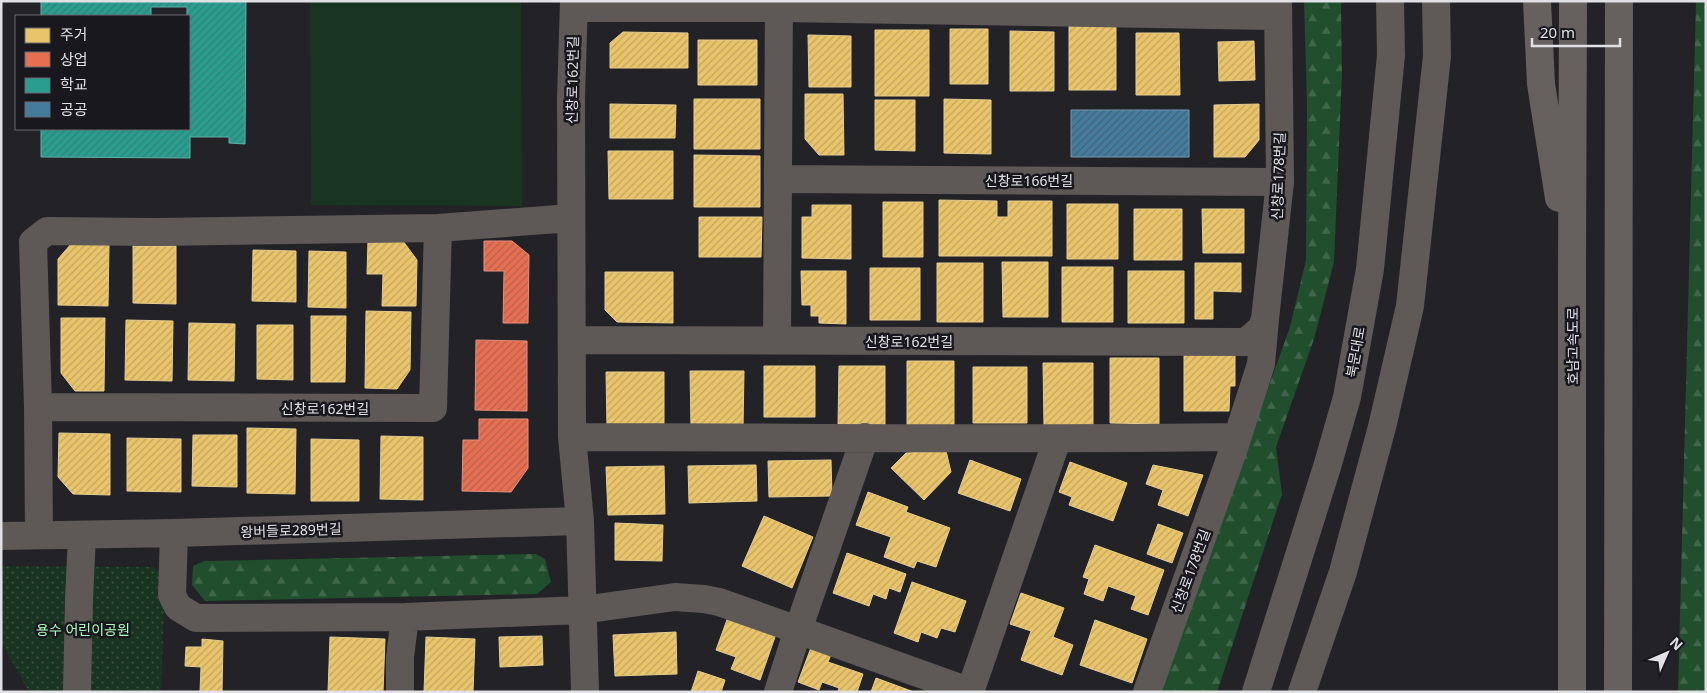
<svg xmlns="http://www.w3.org/2000/svg" width="1707" height="693" font-family="'Noto Sans','Noto Sans KR',sans-serif">
<defs>
<pattern id="forest-firs" width="22" height="20" patternUnits="userSpaceOnUse" patternTransform="scale(1.25)"><rect width="22" height="20" fill="#214e2d"/><path d="M5 1l3.5 6h-7zM16 11l3.5 6h-7z" fill="#41674b"/></pattern>
<pattern id="park-dots" width="8" height="8" patternUnits="userSpaceOnUse" patternTransform="scale(1.25)"><rect width="8" height="8" fill="#193420"/><path d="M2 2h.1M6 6h.1" fill="none" stroke="#3a5140" stroke-width="1.8" stroke-linecap="round"/></pattern>
<pattern id="homes-hatch" width="6" height="6" patternUnits="userSpaceOnUse" patternTransform="scale(1.25)"><rect width="6" height="6" fill="#e9c46a"/><path d="M-1 1l2-2M0 6l6-6M5 7l2-2" fill="none" stroke="#c0a461"/></pattern>
<pattern id="shops-hatch" width="6" height="6" patternUnits="userSpaceOnUse" patternTransform="scale(1.25)"><rect width="6" height="6" fill="#e76f51"/><path d="M-1 1l2-2M0 6l6-6M5 7l2-2" fill="none" stroke="#b6624d"/></pattern>
<pattern id="schools-hatch" width="6" height="6" patternUnits="userSpaceOnUse" patternTransform="scale(1.25)"><rect width="6" height="6" fill="#2a9d8f"/><path d="M-1 1l2-2M0 6l6-6M5 7l2-2" fill="none" stroke="#328279"/></pattern>
<pattern id="public-hatch" width="6" height="6" patternUnits="userSpaceOnUse" patternTransform="scale(1.25)"><rect width="6" height="6" fill="#457b9d"/><path d="M-1 1l2-2M0 6l6-6M5 7l2-2" fill="none" stroke="#446275"/></pattern>
</defs>
<rect width="100%" height="100%" fill="#222227"/>
<path fill="#193420" d="M310 1H521L522 206 311 205Z"/>
<path fill="url(#forest-firs)" d="M1304 1H1341L1342 74 1334 262 1314 339 1276 447 1282 494 1217 692H1159L1290 327 1306 260 1307 104Z
M1696 1H1706V692H1678Z
M536 554 545 559 551 582 537 594 205 601 192 585 193 566 204 561Z"/>
<path fill="url(#park-dots)" d="M1 566 154 567 165 580 161 692H29L1 642Z"/>
<path fill="url(#homes-hatch)" stroke="#e6cc8f" d="M1069 26H1116V90H1069Z
M950 29H988V84H950Z
M875 30H929V96H875Z
M1010 31 1054 32V91H1010Z
M623 32 688 33V68H610V43Z
M1136 33H1179L1180 95H1136Z
M808 35 851 36V87H809Z
M698 40H757V85H698Z
M1254 41 1255 80 1219 81 1218 42Z
M805 94H843L844 155H819L805 139Z
M694 99H760V149H694Z
M944 99 991 100V154L944 153Z
M875 100H915V151L875 150Z
M610 104 676 105 675 138H610Z
M1259 104V140L1245 157H1214V105Z
M608 151H673V199H609Z
M694 155 760 156V207H694Z
M939 200 997 201V217H1008V201H1052V256H939Z
M883 202H923V257H883Z
M1067 204H1118V259H1067Z
M812 205H851V259L802 258V217H812Z
M1134 209H1182V260H1134Z
M1202 209H1244V253H1203Z
M699 217H762L761 257H699Z
M368 241H403L417 260 416 306H382L383 274H367Z
M71 244 109 245 108 306 58 305V259Z
M133 246H176V304L133 303Z
M253 250 296 251V302L252 301Z
M309 251 346 252V308L308 307Z
M1002 262H1048V317H1003Z
M937 263H983V322H937Z
M1195 263H1241V292L1213 291V319H1195Z
M1062 267H1113V322H1062Z
M870 268H920V320H870Z
M801 271H846V324L819 323V316H811V305H802Z
M1128 271H1184V323H1128Z
M605 272H673V323L617 322 605 310Z
M366 311 411 312 410 370 397 389 365 388Z
M311 316H346L345 382H311Z
M61 318H105L104 391H75L61 373Z
M126 320 173 321 172 381 125 380Z
M189 323 235 324 234 381 188 380Z
M257 325H293V380L257 379Z
M1184 353 1235 354V386H1230L1229 411H1184Z
M1110 358H1159V424L1110 423Z
M907 361H954V426H907Z
M1043 363H1093V427H1044Z
M764 366H815V417H764Z
M839 366H885V425H838Z
M973 367H1027V423H973Z
M690 371H744L743 428 691 427Z
M606 372H664V428L607 427Z
M247 428 296 429 295 494 247 493Z
M59 433 110 434V495L73 494 58 477Z
M193 435H237V487L192 486Z
M381 436 423 437V500L380 499Z
M127 438 181 439V492L127 491Z
M311 439 359 440V501H311Z
M946 451 951 472 924 500 891 468 906 453Z
M831 460 832 496 769 497 768 461Z
M970 460 1021 479 1010 511 958 493Z
M1070 462 1127 483 1113 521 1069 505 1072 497 1059 492Z
M756 465 757 501 689 503 688 466Z
M1153 465 1203 475 1188 516 1158 505 1163 490 1146 484Z
M664 466 665 514 608 515 606 467Z
M868 492 908 507 906 512 950 528 936 567 917 561 914 568 884 557 891 537 856 525Z
M764 516 813 537 792 588 742 566Z
M615 523 663 525 662 561 615 560Z
M1158 524 1183 533 1172 563 1147 554Z
M1095 545 1164 570 1148 615 1131 609 1136 596 1108 586 1103 601 1084 594 1089 579 1083 577Z
M847 553 906 574 900 592 889 588 886 599 873 594 869 606 833 593Z
M912 582 966 601 955 632 941 628 937 638 921 632 918 642 894 633Z
M1021 593 1064 608 1053 637 1073 645 1062 675 1021 660 1031 631 1010 624Z
M728 617 776 634 760 680 731 669 736 657 716 650Z
M1095 620 1147 639 1132 683 1080 665Z
M676 632 677 674 615 676 613 635Z
M542 636 543 665 500 667 499 637Z
M330 637 385 639 383 692H328Z
M426 637 475 639 473 692H424Z
M202 639 223 641 222 692H200L201 667 185 666 186 647H202Z
M812 645 832 652 828 662 863 674 857 692H838L839 688 822 682 819 690 798 682Z
M698 671 725 680 721 692H691Z
M876 678 914 692H871Z"/>
<path fill="url(#shops-hatch)" stroke="#e5917d" d="M484 241H512L529 255 528 323H503L504 271H484Z
M476 340 527 341V411L475 410Z
M479 419H528V468L511 492 462 491 463 440H479Z"/>
<path fill="url(#schools-hatch)" stroke="#61b1a9" d="M41 1H246L245 144 229 143V137H190V158L41 157V129H189V16H187V7H151V16H41Z"/>
<path fill="url(#public-hatch)" stroke="#7499b3" d="M1071 110H1189V157H1071Z"/>
<g fill="none" stroke-linecap="round" stroke-linejoin="round">
<path stroke="#5e5857" stroke-width="28" d="M574 1 571 98 572 437 580 521 585 692
M574 8H779L1278 16
M778 179 1280 182
M573 340 1246 342 1262 328 1265 319 1280 182 1278 1
M777 340 779 1
M38 407 433 408 438 228
M572 437C793 437 1015 440 1237 437
M174 533 172 595 178 607 196 618 405 617 582 610 675 597 704 599 719 602 798 630 971 692
M39 535 38 407 33 242 47 231 156 232 438 228 571 218
M1 536 174 533 580 521
M77 692 79 600 82 535
M400 692V657L405 617
M778 692 798 630 865 437
M970 692 1057 440
M1147 692 1234 448 1261 364 1265 319"/>
<path stroke="#5f5957" stroke-width="28" d="M1256 692 1327 467 1347 397 1370 269 1391 55 1390 1
M1302 692 1343 572 1382 427 1410 306 1437 56 1436 1"/>
<path stroke="#66605f" stroke-width="28" d="M1537 1 1541 84 1559 198
M1572 692V276L1573 1
M1618 692 1619 1"/>
</g>
<g text-anchor="middle" dominant-baseline="central" stroke-width="5" stroke-linejoin="round" paint-order="stroke">
<g font-size="14" fill="#e0e0e5" stroke="#18181e">
<text transform="translate(572 80) rotate(-89)">신창로162번길</text>
<text transform="translate(1278 176) rotate(-88)">신창로178번길</text>
<text x="1029" y="180">신창로166번길</text>
<text x="909" y="341">신창로162번길</text>
<text transform="translate(1572 346) rotate(-90)">호남고속도로</text>
<text transform="translate(1355 352) rotate(-80)">북문대로</text>
<text x="325" y="408">신창로162번길</text>
<text transform="translate(291 530) rotate(-2)">왕버들로289번길</text>
<text transform="translate(1190 571) rotate(-70)">신창로178번길</text>
</g>
<g font-size="14" fill="#acfabb" stroke="#18181e">
<text x="83" y="629">용수 어린이공원</text>
</g>
</g>
<rect width="1707" height="693" fill="none" stroke="#e0e0e5" stroke-width="5"/>
<rect x="15" y="15" width="175" height="115" fill="#18181e" stroke="#68686e"/>
<rect x="25" y="28" width="25" height="15" fill="#e9c46a" stroke="#68686e"/>
<text x="60" y="40" font-size="15" fill="#e0e0e5">주거</text>
<rect x="25" y="52" width="25" height="15" fill="#e76f51" stroke="#68686e"/>
<text x="60" y="65" font-size="15" fill="#e0e0e5">상업</text>
<rect x="25" y="78" width="25" height="15" fill="#2a9d8f" stroke="#68686e"/>
<text x="60" y="90" font-size="15" fill="#e0e0e5">학교</text>
<rect x="25" y="102" width="25" height="15" fill="#457b9d" stroke="#68686e"/>
<text x="60" y="115" font-size="15" fill="#e0e0e5">공공</text>
<g transform="translate(1667 653) rotate(45)" stroke="#18181e" stroke-width="4" paint-order="stroke">
<path d="M0-4L9 19L0 12L-9 19Z" fill="#e0e0e5"/>
<text y="-8" font-size="14" font-weight="bold" text-anchor="middle" fill="#e0e0e5">N</text>
</g>
<path d="M1532 38v8h88v-8" fill="none" stroke="#e0e0e5" stroke-width="2.5"/>
<text x="1540" y="38" font-size="15" fill="#e0e0e5" stroke="#18181e" stroke-width="4" paint-order="stroke">20 m</text>
</svg>
